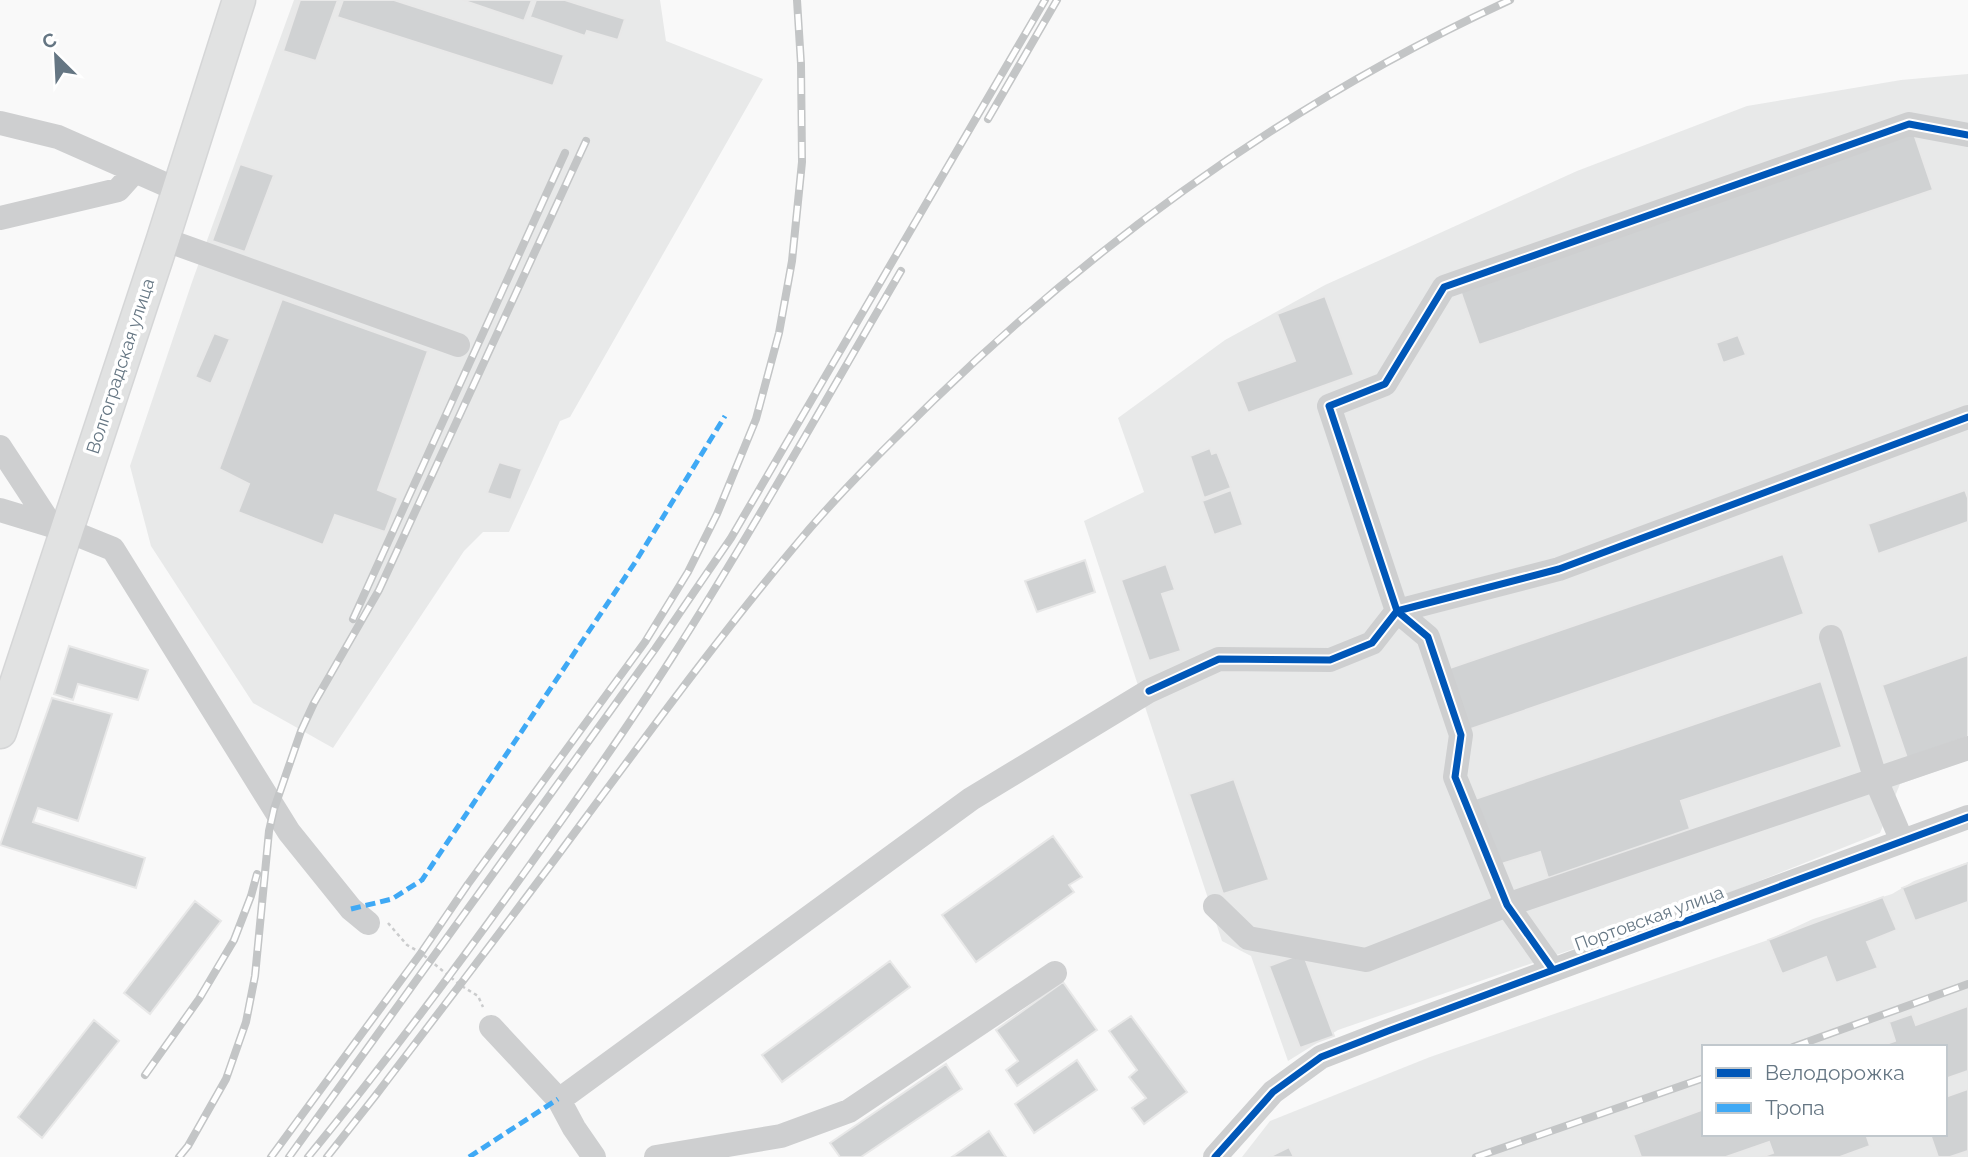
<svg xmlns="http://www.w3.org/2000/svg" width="1968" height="1157" font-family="Raleway,sans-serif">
<rect width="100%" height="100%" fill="#f9f9f9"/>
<path fill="#e8e9e9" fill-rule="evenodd" d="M294 0H660L666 41 763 79 570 417 560 421 509 532H483L464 551 333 748 253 703 151 546 130 466 192 282Z
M1968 74V760L1900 784 1880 833 1681 912 1338 1030 1288 1061 1251 956 1222 941 1084 521 1144 492 1118 418 1225 340 1325 285 1577 171 1747 106 1901 80Z
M1968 862V1157H1242L1270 1121 1430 1057 1768 940 1813 919 1892 894 1914 881ZM1704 1047H1945V1134H1704Z"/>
<path fill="#d0d2d3" stroke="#e8e8e8" stroke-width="2" d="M300 0H338L316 61 283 51Z
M343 0H394L564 55 553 86 337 17Z
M462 0H532L524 21Z
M536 0H565L625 19 618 40 587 31 585 36 530 17Z
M1913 131 1933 190 1479 345 1459 287Z
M240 164 274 175 245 252 212 241Z
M1325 296 1354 375 1248 413 1236 382 1295 361 1277 314Z
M282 299 428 351 378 490 398 498 385 532 335 515 323 545 238 512 249 484 219 469Z
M214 333 230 339 211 384 195 377Z
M1738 335 1746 355 1723 363 1716 343Z
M1210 448 1212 454 1217 452 1231 488 1204 498 1190 456Z
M499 462 522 469 511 500 487 493Z
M1231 490 1243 525 1214 535 1202 501Z
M1965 490 1968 498V522L1878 554 1868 524Z
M1783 554 1804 614 1465 731 1444 670Z
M1085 560 1095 592 1037 612 1025 581Z
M1166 564 1175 590 1162 594 1181 651 1149 661 1121 580Z
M69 646 148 670 138 700 78 684 73 700 54 694Z
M1968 655V737L1907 758 1882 685Z
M1821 681 1842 747 1681 801 1690 829 1548 878 1540 852 1498 865 1475 799Z
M52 698 112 714 78 821 38 808 33 822 145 858 136 888 0 845Z
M1234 779 1269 880 1223 894 1189 794Z
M1053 836 1082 877 1069 885 1074 892 976 962 942 915Z
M1968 863V902L1915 921 1902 888Z
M1883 897 1897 930 1867 942 1878 968 1836 983 1826 957 1782 974 1768 940Z
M195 901 221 921 150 1014 124 993Z
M1303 953 1334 1036 1300 1048 1269 966Z
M890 961 910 987 782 1082 762 1055Z
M1063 982 1097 1030 1017 1086 1006 1070 1018 1061 996 1030Z
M1968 1006V1071L1945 1079V1047H1878L1895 1041 1889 1022 1912 1014 1916 1025Z
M1131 1016 1187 1092 1144 1124 1132 1108 1146 1098 1129 1077 1137 1070 1109 1031Z
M94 1020 119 1041 42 1138 18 1117Z
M1077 1060 1097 1090 1034 1133 1015 1104Z
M946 1064 962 1089 861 1157H840L830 1143Z
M1968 1089V1151L1950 1157H1938L1930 1134H1945V1097Z
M1704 1109V1134H1866L1870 1146 1840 1157H1761L1773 1153 1769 1142 1726 1157H1641L1633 1135Z
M989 1131 1006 1157H952Z
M1289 1147 1294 1157H1269Z"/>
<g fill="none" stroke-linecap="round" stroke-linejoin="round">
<g stroke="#d5d6d7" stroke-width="35">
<path id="major" d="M0 732 163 239 239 0"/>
</g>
<path stroke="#cbcccd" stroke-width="2.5" stroke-dasharray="3.5 3.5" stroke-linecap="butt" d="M388 923 407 945 421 953 460 985 478 996 483 1007"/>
<path stroke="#cecfd0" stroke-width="24" d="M0 123 58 137 178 190
M0 218 118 190 135 171
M163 239 458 345
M0 447 51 525
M0 510 66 530 113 549 289 832 351 909 368 923
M1831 637 1876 780 1902 841
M1215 906 1248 938 1366 960 1507 905 1968 748
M1553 970 1507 905 1455 777 1461 735 1428 637 1397 611 1329 406 1385 384 1444 287 1909 124 1968 135
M491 1027 559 1100 574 1128 594 1157
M559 1100 971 799 1149 691 1219 659 1330 660 1372 643 1397 611 1559 569 1968 417
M656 1157 781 1136 849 1111 1055 973
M1215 1157 1273 1092 1321 1057 1388 1031 1968 817"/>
<use href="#major" stroke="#e1e2e2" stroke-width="32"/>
<g stroke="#c3c5c6" stroke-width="8">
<path id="rail" d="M988 119 1057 0
M353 619 565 153
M1793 1047 1968 984
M145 1075 199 999 234 940 251 896 257 874
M179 1157 188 1146 226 1079 246 1022 255 976 269 831 274 809 301 731 314 703 379 590 586 141
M271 1157 421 953 468 884 645 642 688 572 717 514 756 419 779 333 792 261 802 162 801 64 797 0
M289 1157 655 649 731 538 1045 0
M308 1157C387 1061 460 963 532 862 580 795 627 728 671 659 752 532 825 401 901 271
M327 1157 376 1095C446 1003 516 912 584 820 653 727 721 634 795 546 837 495 885 448 933 401 1103 236 1295 99 1510 0
M1476 1157 1704 1078"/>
</g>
<use href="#rail" stroke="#fff" stroke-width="5" stroke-dasharray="16" stroke-linecap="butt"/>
<path stroke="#3fa9f5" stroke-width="5" stroke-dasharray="10 5" stroke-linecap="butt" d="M351 909 392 899 422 880 636 561 725 416
M469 1157 558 1099"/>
<g stroke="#fff" stroke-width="11">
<path id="cycleway" d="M1149 691 1219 659 1330 660 1372 643 1397 611 1559 569 1968 417
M1553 970 1507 905 1455 777 1461 735 1428 637 1397 611 1329 406 1385 384 1444 287 1909 124 1968 135
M1215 1157 1273 1092 1321 1057 1388 1031 1968 817"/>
</g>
<use href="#cycleway" stroke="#0057b8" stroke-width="7"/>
</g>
<g text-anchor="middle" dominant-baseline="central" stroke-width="7" stroke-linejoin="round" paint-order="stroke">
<g font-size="18" fill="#657683" stroke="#fff">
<text transform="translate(120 366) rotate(-72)">Волгоградская улица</text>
<text transform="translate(1649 918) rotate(-20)">Портовская улица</text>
</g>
</g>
<rect x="1702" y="1045" width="245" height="91" fill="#ffffff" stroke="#c1c8cd" stroke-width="2"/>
<rect x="1716" y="1068" width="35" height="10" fill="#0057b8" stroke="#c1c8cd" stroke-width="2"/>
<text x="1765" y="1080" font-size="21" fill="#657683">Велодорожка</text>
<rect x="1716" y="1103" width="35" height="10" fill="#3fa9f5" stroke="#c1c8cd" stroke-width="2"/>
<text x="1765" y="1115" font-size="21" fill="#657683">Тропа</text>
<g transform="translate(56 56) rotate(336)" stroke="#ffffff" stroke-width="5" paint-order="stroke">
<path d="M0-5L12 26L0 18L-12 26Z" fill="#657683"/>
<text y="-10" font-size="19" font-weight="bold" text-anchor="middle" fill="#657683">С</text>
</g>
</svg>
